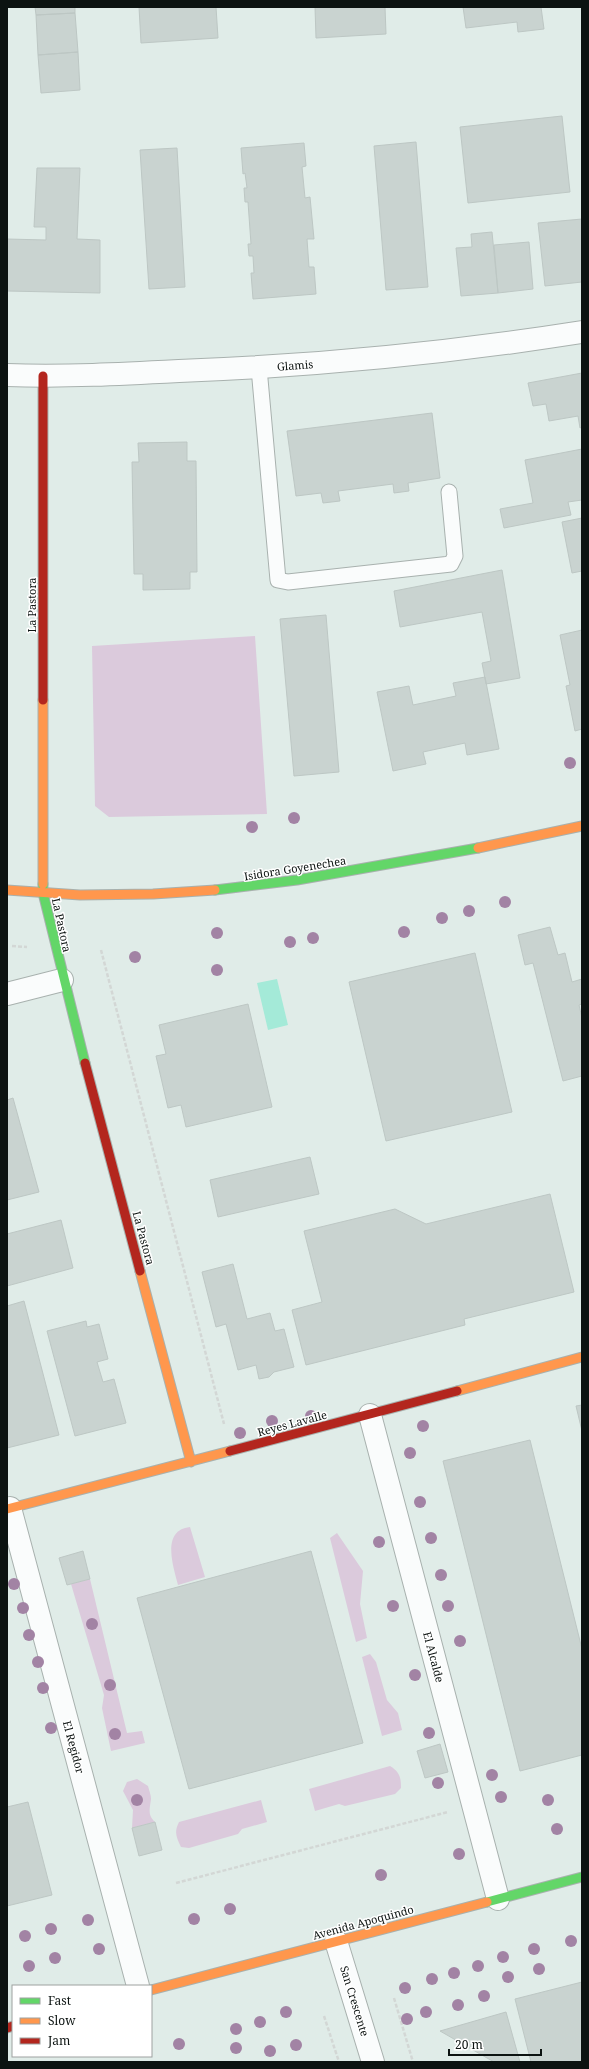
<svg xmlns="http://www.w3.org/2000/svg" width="589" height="2069" font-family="'Noto Serif',serif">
  <rect width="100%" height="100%" fill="#e0ece8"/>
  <path fill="#dbcadc" d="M255,636L267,814L109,817L95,806L92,646Z
    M190,1527L205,1577L178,1585C173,1566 161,1530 190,1527Z
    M337,1533L363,1571L360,1604L367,1638L356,1642L330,1538Z
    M90,1579L127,1733L142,1731L145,1743L111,1751L102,1708L104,1695L71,1584Z
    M370,1654L376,1662L387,1700L398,1713L402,1730L382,1736L362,1657Z
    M390,1766C400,1772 401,1778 401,1788L395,1794L345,1806L339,1804L315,1811L309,1789Z
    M137,1779L148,1786C149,1790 151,1795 151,1799C150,1808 147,1815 155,1822L132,1828L133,1810L123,1791L127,1782Z
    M261,1800L267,1822L242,1829L238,1834L189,1848L181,1847C176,1837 174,1832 179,1822Z"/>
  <path fill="#a4ead8" d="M277,979L288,1025L268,1030L257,983Z"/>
  <path fill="#c9d3d0" stroke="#bdc7c4" d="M35,7H75V13L36,15Z
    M139,7H216L218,38L141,43Z
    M315,7H385L386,34L316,38Z
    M463,7H541L544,29L518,32L517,22L466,28Z
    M75,13L78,52L38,55L36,15Z
    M78,52L80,90L41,93L38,55Z
    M562,116L570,192L468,203L460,127Z
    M416,142L428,287L386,290L374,146Z
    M304,143L306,166L302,167L305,198L310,197L314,239H307L309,267H314L316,294L253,299L251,273H254L253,256H249L248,244H251L248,202H245L244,188H247L245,173L243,174L241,148Z
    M177,148L185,287L149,289L140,150Z
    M37,168H80L77,239L100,240V293L7,291V239L46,240V227H34Z
    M582,219V282L545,286L538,223Z
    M492,232L498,293L461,296L456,248L472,247L471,234Z
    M529,242L533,289L498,293L494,245Z
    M582,373V427L580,428L578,416L549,421L546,404L533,406L528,383Z
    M432,413L440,478L408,483L409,491L394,493L393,484L338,491L340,501L323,503L321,493L296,496L287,431Z
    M187,442V461H196L197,572H190V589L143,590V574H134L132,462H139L138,443Z
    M582,449V500L568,502L571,515L504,528L500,509L533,503L525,460Z
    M582,518V571L572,573L562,522Z
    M502,570L520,678L486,684L482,663L491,661L482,612L400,627L394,591Z
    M326,615L339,772L294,776L280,619Z
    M582,630V729L575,731L566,686L570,685L560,635Z
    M485,677L499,749L467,755L465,743L423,752L426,764L393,771L377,692L409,686L413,705L456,696L453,683Z
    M550,927L558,955L565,953L572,982L582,979V1004L579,1005L582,1018V1076L563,1081L533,963L525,965L518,935Z
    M475,953L512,1112L386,1141L349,982Z
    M248,1004L272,1107L186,1127L181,1105L168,1108L156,1056L166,1054L159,1025Z
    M13,1098L39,1192L7,1200V1100Z
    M310,1157L319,1194L218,1217L210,1180Z
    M550,1194L574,1292L464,1319L465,1325L306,1365L292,1310L322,1302L304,1231L395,1209L426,1224Z
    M61,1220L73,1268L7,1286V1234Z
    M233,1264L247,1319L270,1313L275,1331L284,1329L294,1367L274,1372L269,1377L259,1379L256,1365L238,1370L226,1324L216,1327L202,1272Z
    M24,1301L59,1435L7,1448V1306Z
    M86,1321L87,1327L99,1324L108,1359L97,1362L103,1382L114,1379L126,1423L75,1436L47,1331Z
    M582,1405V1431L576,1406Z
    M530,1440L582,1649V1755L520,1771L443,1461Z
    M83,1551L90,1579L67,1585L59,1558Z
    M311,1551L363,1743L189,1789L137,1598Z
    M440,1744L448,1772L425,1778L417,1751Z
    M28,1802L52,1895L7,1906V1807Z
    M155,1822L162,1850L139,1856L132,1828Z
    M582,1982V2062H531L515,1999Z
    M506,2012L520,2062H494L440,2031Z"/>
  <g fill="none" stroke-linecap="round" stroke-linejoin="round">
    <g stroke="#a8b1ae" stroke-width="17">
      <path id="lane" d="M259,368L278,580L288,582L451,564L455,556L449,492"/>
    </g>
    <g stroke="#a8b1ae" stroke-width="24">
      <path id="street" d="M7,375C64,377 122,374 179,371C314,366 448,353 582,332
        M7,994L62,980
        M370,1415L498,1899
        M10,1508L138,1986
        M336,1941L373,2062"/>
    </g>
    <g stroke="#a8b1ae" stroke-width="11">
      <path id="fast" d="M43,884V893L85,1063
        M215,890L297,880L478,848
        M487,1902L582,1877"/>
    </g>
    <g stroke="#a8b1ae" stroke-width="11">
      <path id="slow" d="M43,700V884
        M478,848L582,826
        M7,890L80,895L153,894L215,890
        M140,1271L191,1462
        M457,1391L582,1357
        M7,1509L230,1451
        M151,1990L487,1902"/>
    </g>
    <g stroke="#a8b1ae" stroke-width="11">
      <path id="jam" d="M43,376V700
        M85,1063L140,1271
        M230,1451L457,1391
        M7,2028L13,2026"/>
    </g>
    <path stroke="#d3d7d5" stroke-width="2.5" stroke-dasharray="4 2" stroke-linecap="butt" d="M12,946L27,947
      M101,950L224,1424
      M176,1883L448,1812
      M394,1998L413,2062
      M324,2016L339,2062"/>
    <use href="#lane" stroke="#fafcfc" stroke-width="15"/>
    <use href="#street" stroke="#fafcfc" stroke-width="22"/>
    <use href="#fast" stroke="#63d668" stroke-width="9"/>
    <use href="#slow" stroke="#ff974d" stroke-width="9"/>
    <use href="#jam" stroke="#b3261e" stroke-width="9"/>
  </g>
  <g fill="#a283a4">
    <circle cx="570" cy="763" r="6"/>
    <circle cx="294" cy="818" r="6"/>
    <circle cx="252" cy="827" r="6"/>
    <circle cx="505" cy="902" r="6"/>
    <circle cx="469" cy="911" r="6"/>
    <circle cx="442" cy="918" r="6"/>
    <circle cx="404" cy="932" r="6"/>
    <circle cx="217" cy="933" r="6"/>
    <circle cx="313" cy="938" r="6"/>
    <circle cx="290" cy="942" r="6"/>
    <circle cx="135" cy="957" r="6"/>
    <circle cx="217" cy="970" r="6"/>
    <circle cx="311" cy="1416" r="6"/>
    <circle cx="272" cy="1421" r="6"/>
    <circle cx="423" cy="1426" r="6"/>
    <circle cx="240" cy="1433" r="6"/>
    <circle cx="410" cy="1453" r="6"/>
    <circle cx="420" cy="1502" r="6"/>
    <circle cx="431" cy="1538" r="6"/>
    <circle cx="379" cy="1542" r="6"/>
    <circle cx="441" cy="1575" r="6"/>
    <circle cx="14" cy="1584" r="6"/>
    <circle cx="393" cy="1606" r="6"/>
    <circle cx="448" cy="1606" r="6"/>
    <circle cx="23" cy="1608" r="6"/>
    <circle cx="92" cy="1624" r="6"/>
    <circle cx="29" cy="1635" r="6"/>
    <circle cx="460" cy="1641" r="6"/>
    <circle cx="38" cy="1662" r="6"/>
    <circle cx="415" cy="1675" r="6"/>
    <circle cx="110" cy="1685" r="6"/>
    <circle cx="43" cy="1688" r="6"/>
    <circle cx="51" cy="1728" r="6"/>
    <circle cx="429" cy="1733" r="6"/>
    <circle cx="115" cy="1734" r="6"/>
    <circle cx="492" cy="1775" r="6"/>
    <circle cx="438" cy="1783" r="6"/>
    <circle cx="501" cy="1797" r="6"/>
    <circle cx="137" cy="1800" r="6"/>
    <circle cx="548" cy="1800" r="6"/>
    <circle cx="557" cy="1829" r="6"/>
    <circle cx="459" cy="1854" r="6"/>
    <circle cx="381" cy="1875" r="6"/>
    <circle cx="230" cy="1909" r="6"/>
    <circle cx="194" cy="1919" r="6"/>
    <circle cx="88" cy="1920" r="6"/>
    <circle cx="51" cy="1929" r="6"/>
    <circle cx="25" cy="1936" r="6"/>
    <circle cx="571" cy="1941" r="6"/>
    <circle cx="99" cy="1949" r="6"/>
    <circle cx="534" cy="1949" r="6"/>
    <circle cx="503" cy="1957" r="6"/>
    <circle cx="55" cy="1958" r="6"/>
    <circle cx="29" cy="1966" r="6"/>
    <circle cx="478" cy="1966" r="6"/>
    <circle cx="539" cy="1969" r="6"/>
    <circle cx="454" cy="1973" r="6"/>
    <circle cx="508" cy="1977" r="6"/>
    <circle cx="432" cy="1979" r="6"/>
    <circle cx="405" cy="1988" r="6"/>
    <circle cx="484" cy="1996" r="6"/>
    <circle cx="458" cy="2005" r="6"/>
    <circle cx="286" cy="2012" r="6"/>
    <circle cx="426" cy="2012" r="6"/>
    <circle cx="407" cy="2019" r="6"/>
    <circle cx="260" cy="2022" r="6"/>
    <circle cx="236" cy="2029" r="6"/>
    <circle cx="179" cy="2044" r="6"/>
    <circle cx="296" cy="2045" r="6"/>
    <circle cx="236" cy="2048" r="6"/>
    <circle cx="270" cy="2051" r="6"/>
  </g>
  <g text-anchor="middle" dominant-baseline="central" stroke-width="3" stroke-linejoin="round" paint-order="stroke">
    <g font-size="11" fill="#0c1311" stroke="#fff">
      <text transform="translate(295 365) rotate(-4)">Glamis</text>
      <text transform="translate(31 605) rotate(-90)">La Pastora</text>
      <text transform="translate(295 868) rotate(-9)">Isidora Goyenechea</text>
      <text transform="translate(62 925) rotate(78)">La Pastora</text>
      <text transform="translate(144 1238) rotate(75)">La Pastora</text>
      <text transform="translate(292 1423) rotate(-15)">Reyes Lavalle</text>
      <text transform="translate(434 1657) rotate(75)">El Alcalde</text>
      <text transform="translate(74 1747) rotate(75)">El Regidor</text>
      <text transform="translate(363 1922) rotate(-15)">Avenida Apoquindo</text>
      <text transform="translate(355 2001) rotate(73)">San Crescente</text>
    </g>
  </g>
  <rect width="589" height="2069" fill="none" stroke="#0c1311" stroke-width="16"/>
  <rect x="12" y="1985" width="140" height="72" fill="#ffffff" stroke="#9ea1a0"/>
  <rect x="20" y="1998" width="20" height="6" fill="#63d668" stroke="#9ea1a0"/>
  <text x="48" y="2005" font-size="12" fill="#0c1311">Fast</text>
  <rect x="20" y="2018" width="20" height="6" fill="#ff974d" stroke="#9ea1a0"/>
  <text x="48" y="2025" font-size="12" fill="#0c1311">Slow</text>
  <rect x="20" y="2038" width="20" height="6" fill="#b3261e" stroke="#9ea1a0"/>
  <text x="48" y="2045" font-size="12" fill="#0c1311">Jam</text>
  <path d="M449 2049v6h92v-6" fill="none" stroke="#0c1311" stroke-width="2"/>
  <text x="455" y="2049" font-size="12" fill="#0c1311" stroke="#ffffff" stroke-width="3" paint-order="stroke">20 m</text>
</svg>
